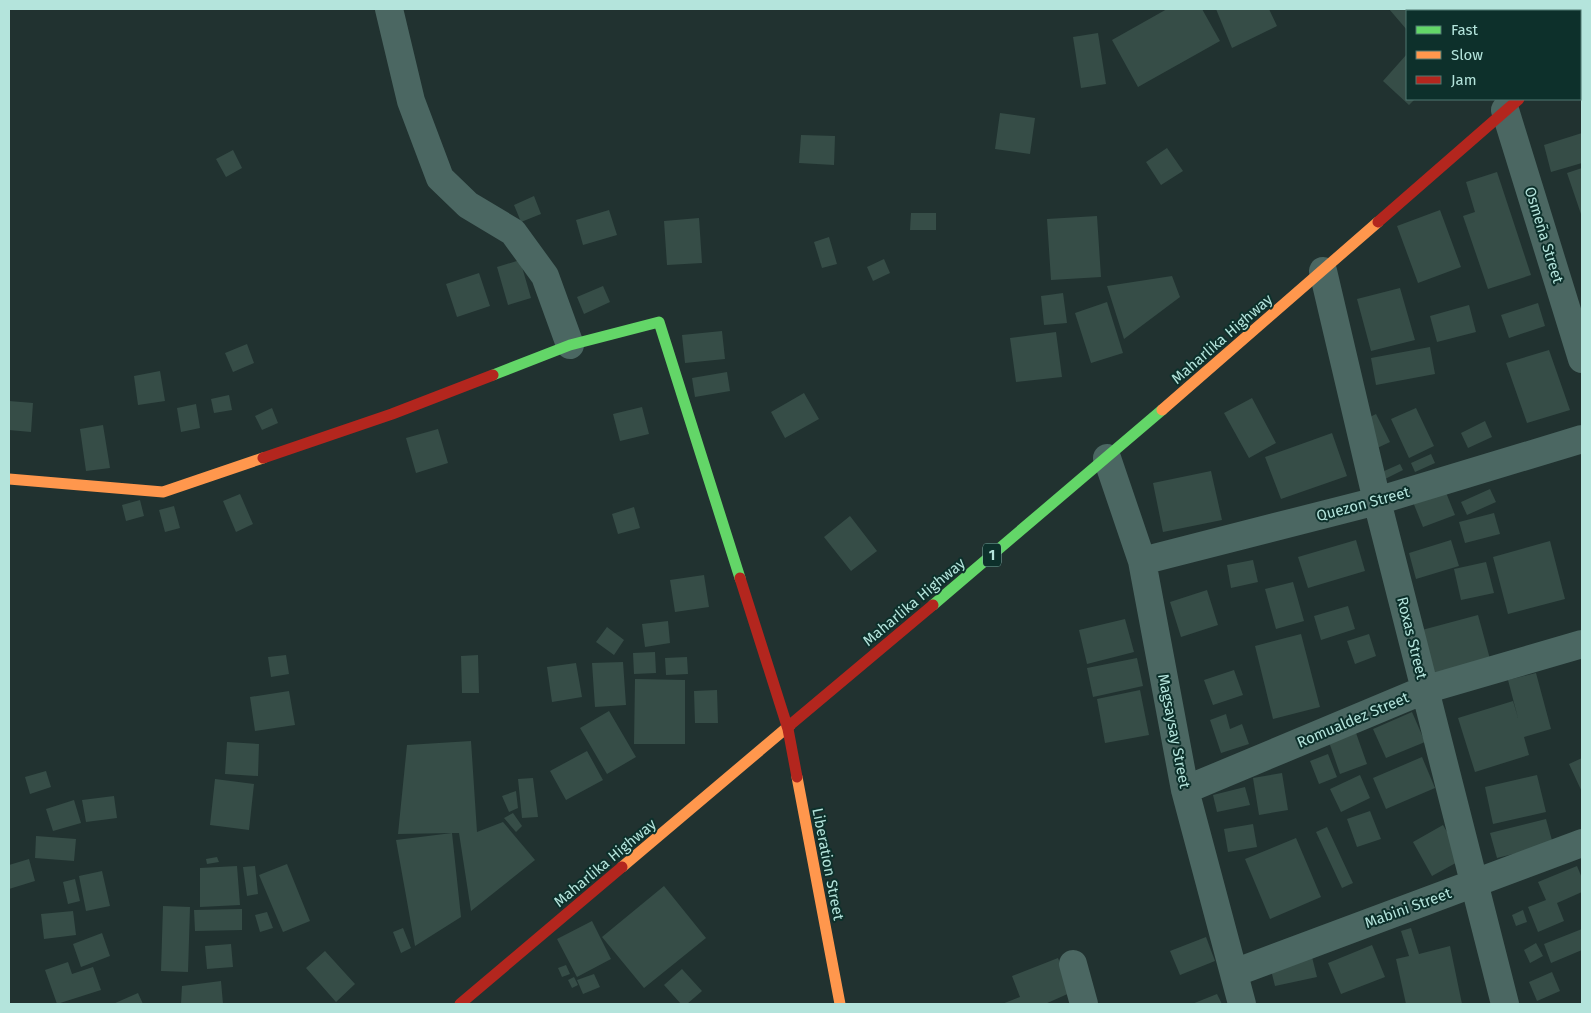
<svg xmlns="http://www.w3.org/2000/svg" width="1591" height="1013" font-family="'Fira Sans',sans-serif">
  <rect width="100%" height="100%" fill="#213230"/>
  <path fill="#364d47" d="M1167,9H1202L1220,41L1138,87L1112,40Z
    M1216,9H1269L1277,26L1232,48Z
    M1389,9H1417L1419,11H1407V30Z
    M1098,33L1106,84L1081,88L1073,37Z
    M1407,54V99H1415L1409,105L1383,81Z
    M1000,113L1035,118L1030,154L995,149Z
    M1582,133V163L1551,172L1544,145Z
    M801,135L835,136L834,165L799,163Z
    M1167,148L1183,171L1161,185L1146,162Z
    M233,150L242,168L226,177L216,159Z
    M1582,168V217L1567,173Z
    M1497,172L1531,275L1488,289L1463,216L1475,212L1466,182Z
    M534,196L541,214L521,222L514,205Z
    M609,210L617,235L583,245L576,220Z
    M1440,210L1461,267L1418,283L1397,226Z
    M911,213H936V230H910Z
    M1097,216L1101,277L1051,280L1047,219Z
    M699,218L702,263L667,265L664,221Z
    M829,237L837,264L822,268L814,242Z
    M884,259L890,273L873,281L867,267Z
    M520,260L531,298L508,305L497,267Z
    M479,273L490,306L457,317L446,284Z
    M1172,276L1180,297L1124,339L1107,286Z
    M603,286L610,302L584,314L577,297Z
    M1400,288L1415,340L1371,351L1357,299Z
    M1063,293L1067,323L1044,325L1041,296Z
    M1107,302L1123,353L1091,363L1075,313Z
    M1538,303L1545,326L1509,338L1501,315Z
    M1469,305L1476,332L1437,342L1430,316Z
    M722,331L725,359L685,363L682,335Z
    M1056,332L1062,377L1016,382L1010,338Z
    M247,344L254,363L233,372L225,353Z
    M1430,347L1435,374L1376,385L1371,358Z
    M1549,350L1570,410L1527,423L1506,363Z
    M160,371L165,401L138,405L134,376Z
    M727,372L730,391L695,397L692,378Z
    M804,393L819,419L785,438L771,412Z
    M229,395L232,410L214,413L211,399Z
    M1252,398L1276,443L1249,458L1224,413Z
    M9,401L33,403L31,432L9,430Z
    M196,404L200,428L181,432L177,408Z
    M642,407L649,434L620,441L613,414Z
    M272,408L278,423L262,430L255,416Z
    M1416,408L1434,446L1409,458L1391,419Z
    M1376,414L1390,442L1375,449L1362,421Z
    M1485,421L1492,437L1468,448L1461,433Z
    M103,425L110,468L86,471L80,429Z
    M438,429L448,463L416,473L406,438Z
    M1332,433L1347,476L1281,499L1265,457Z
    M1431,454L1435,463L1415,472L1411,463Z
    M1400,464L1403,470L1385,479L1382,472Z
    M1211,471L1222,520L1163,532L1153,483Z
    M1490,489L1496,502L1467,515L1461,502Z
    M1445,490L1455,515L1423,527L1413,502Z
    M240,494L253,524L236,532L223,501Z
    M140,500L144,516L126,521L122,505Z
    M174,506L180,528L165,532L159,510Z
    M634,507L640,528L618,534L612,514Z
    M1494,513L1500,534L1465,543L1459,522Z
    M850,516L877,551L851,571L824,537Z
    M1356,540L1365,571L1308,588L1298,557Z
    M1451,540L1459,566L1416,579L1409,553Z
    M1550,541L1565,599L1508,614L1493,557Z
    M1253,560L1258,582L1231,588L1227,565Z
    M1486,562L1494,593L1461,600L1454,569Z
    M704,575L709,607L675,612L670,580Z
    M1293,582L1304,621L1276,629L1265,589Z
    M1207,590L1218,625L1181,637L1170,602Z
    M1348,606L1355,629L1321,640L1314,616Z
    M1478,615L1490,659L1434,674L1422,630Z
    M1125,619L1134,652L1087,664L1079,630Z
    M668,621L670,643L645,647L642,624Z
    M607,627L624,640L614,655L596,642Z
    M1301,634L1320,707L1273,719L1255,646Z
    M1369,634L1376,656L1355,664L1347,641Z
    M655,652L656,673L634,674L633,653Z
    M286,655L289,674L271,677L268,657Z
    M478,655L479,693H462L461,656Z
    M687,657L688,674L666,675L665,658Z
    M1137,658L1143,686L1093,697L1087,668Z
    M623,662L626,705L595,707L592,663Z
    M576,663L582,697L552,702L547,667Z
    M1234,670L1243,695L1213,705L1204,680Z
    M1536,673L1551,729L1524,737L1529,755L1475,772L1458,718L1513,701L1518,718L1508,680Z
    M635,679L685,680V744H634Z
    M717,690L718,723H695L694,691Z
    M1140,690L1149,735L1105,743L1097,699Z
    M289,691L295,725L255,731L250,697Z
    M609,711L636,757L607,774L580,728Z
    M1412,712L1425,742L1386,758L1373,729Z
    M1226,714L1230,729L1242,724L1249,744L1221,753L1210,720Z
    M1356,733L1367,764L1340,774L1329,742Z
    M471,741L477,832L503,822L535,860L471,911L459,833H452L461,917L415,946L396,840L452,833L398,834L407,745Z
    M227,742L259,744L258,776L225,774Z
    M587,751L603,780L566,800L550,771Z
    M1328,754L1337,777L1319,784L1310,761Z
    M1422,757L1435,788L1386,809L1373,778Z
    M1582,758V792L1569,764Z
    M46,771L51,787L30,794L25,777Z
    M1282,773L1288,810L1259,815L1253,778Z
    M1360,775L1370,798L1341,812L1330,789Z
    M1537,775L1546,812L1493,824L1485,787Z
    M533,778L538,817L522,818L518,779Z
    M215,779L254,784L249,830L210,825Z
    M1245,787L1250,805L1217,812L1213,795Z
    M516,791L518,808L509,812L502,796Z
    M114,796L117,818L86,822L82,800Z
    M74,800L81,823L53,831L46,809Z
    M1370,811L1381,839L1357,847L1347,819Z
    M513,813L522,826L516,832L504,818Z
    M1546,819L1553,844L1497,858L1490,833Z
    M1253,824L1257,847L1228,852L1224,829Z
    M1443,825L1463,859L1432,876L1413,842Z
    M1327,827L1353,883L1342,888L1316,832Z
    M36,836L76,839L74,861L35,858Z
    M1296,838L1321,897L1270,919L1245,859Z
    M217,857L219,862L207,864L206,859Z
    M29,859L35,881L9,889V865Z
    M287,864L310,921L283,932L259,875Z
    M237,866L240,905L200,907V868Z
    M255,866L258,894L247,896L243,867Z
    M1577,866L1582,878V892L1557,903L1564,921L1538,932L1528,907L1546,900L1538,882Z
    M102,871L110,906L86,911L79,876Z
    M75,879L80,901L68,904L63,882Z
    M664,886L706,938L644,988L602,937Z
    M163,906L190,907L188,972L161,971Z
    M242,909V930L195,931L194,910Z
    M1523,910L1527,922L1516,926L1512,915Z
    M73,911L76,935L44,939L41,914Z
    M267,912L273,928L260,932L255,915Z
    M592,921L611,959L577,977L557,939Z
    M403,928L411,948L401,953L393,932Z
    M1411,928L1419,954L1450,946L1462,1004H1406L1396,959L1409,956L1401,931Z
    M1582,929V950L1551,963L1544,944Z
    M102,933L110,956L81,967L73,944Z
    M1206,937L1215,961L1180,975L1170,951Z
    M1536,943L1543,956L1530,963L1524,950Z
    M231,944L233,967L207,969L205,946Z
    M1372,945L1385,977L1341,994L1328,963Z
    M325,951L355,984L336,1002L306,968Z
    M1312,957L1317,977L1275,986L1270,966Z
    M1058,958L1072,992L1045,1004H1002L1020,997L1012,976Z
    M68,962L72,974L93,967L101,990L57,1004L45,970Z
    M566,965L570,974L562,977L558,968Z
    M682,969L702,991L687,1004H681L664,985Z
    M1552,972L1560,991L1537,1001L1529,982Z
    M594,974L600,987L583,994L577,980Z
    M574,977L578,985L572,988L568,980Z
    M221,981L223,1004H181L182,986Z
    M138,993L143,1004H113Z
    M1217,994L1222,1004H1192Z"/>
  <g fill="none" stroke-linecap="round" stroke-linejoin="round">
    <path stroke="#4b6762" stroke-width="28" d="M389,9L411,101L440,178L468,205L513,232L545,276L570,345
      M1505,110L1582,359
      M1323,271L1377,501L1505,1004
      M1107,458L1142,561L1185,790L1242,1004
      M1142,561L1377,501L1582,439
      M1185,790L1424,690L1582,644
      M1073,964L1084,1004
      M1234,973L1582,843"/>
    <path stroke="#63d668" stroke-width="11" d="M1580,48L1582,46
      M493,375L570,345L659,322L740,578
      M933,605L1162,410"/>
    <path stroke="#ff974d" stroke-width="11" d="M1162,410L1378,222
      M9,479L163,492L263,458
      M797,777L840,1004
      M622,867L790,725"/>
    <path stroke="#b3261e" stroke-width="11" d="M1378,222L1519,99
      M263,458L392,414L493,375
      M740,578L788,729L797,777
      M790,725L933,605
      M460,1004L622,867"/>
  </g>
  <g text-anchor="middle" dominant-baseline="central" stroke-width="4" stroke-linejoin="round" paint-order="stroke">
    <rect fill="#0d302b" stroke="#82aea7" stroke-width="1" x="983" y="543.5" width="18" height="23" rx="4"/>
    <g font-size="14" font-weight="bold" fill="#b4e4dc">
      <text x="992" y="555">1</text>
    </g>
    <g font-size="15" fill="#b4e4dc" stroke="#0d302b">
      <text transform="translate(1544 235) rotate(73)">Osmeña Street</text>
      <text transform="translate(1222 339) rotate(-41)">Maharlika Highway</text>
      <text transform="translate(1363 504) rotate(-15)">Quezon Street</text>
      <text transform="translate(914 602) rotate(-40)">Maharlika Highway</text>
      <text transform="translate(1412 638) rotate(76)">Roxas Street</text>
      <text transform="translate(1353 720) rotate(-23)">Romualdez Street</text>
      <text transform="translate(1174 731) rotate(79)">Magsaysay Street</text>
      <text transform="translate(605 863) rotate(-40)">Maharlika Highway</text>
      <text transform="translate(828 864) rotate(79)">Liberation Street</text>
      <text transform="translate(1408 908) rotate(-20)">Mabini Street</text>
    </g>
  </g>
  <rect width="1591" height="1013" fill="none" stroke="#b4e4dc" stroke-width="20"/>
  <rect x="1406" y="10" width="175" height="90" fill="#0d302b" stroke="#507872"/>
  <rect x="1416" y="26" width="25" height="8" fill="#63d668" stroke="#507872"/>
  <text x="1451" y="35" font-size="15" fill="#b4e4dc">Fast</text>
  <rect x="1416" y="51" width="25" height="8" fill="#ff974d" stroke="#507872"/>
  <text x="1451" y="60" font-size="15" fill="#b4e4dc">Slow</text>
  <rect x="1416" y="76" width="25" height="8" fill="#b3261e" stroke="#507872"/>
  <text x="1451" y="85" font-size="15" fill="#b4e4dc">Jam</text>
</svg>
